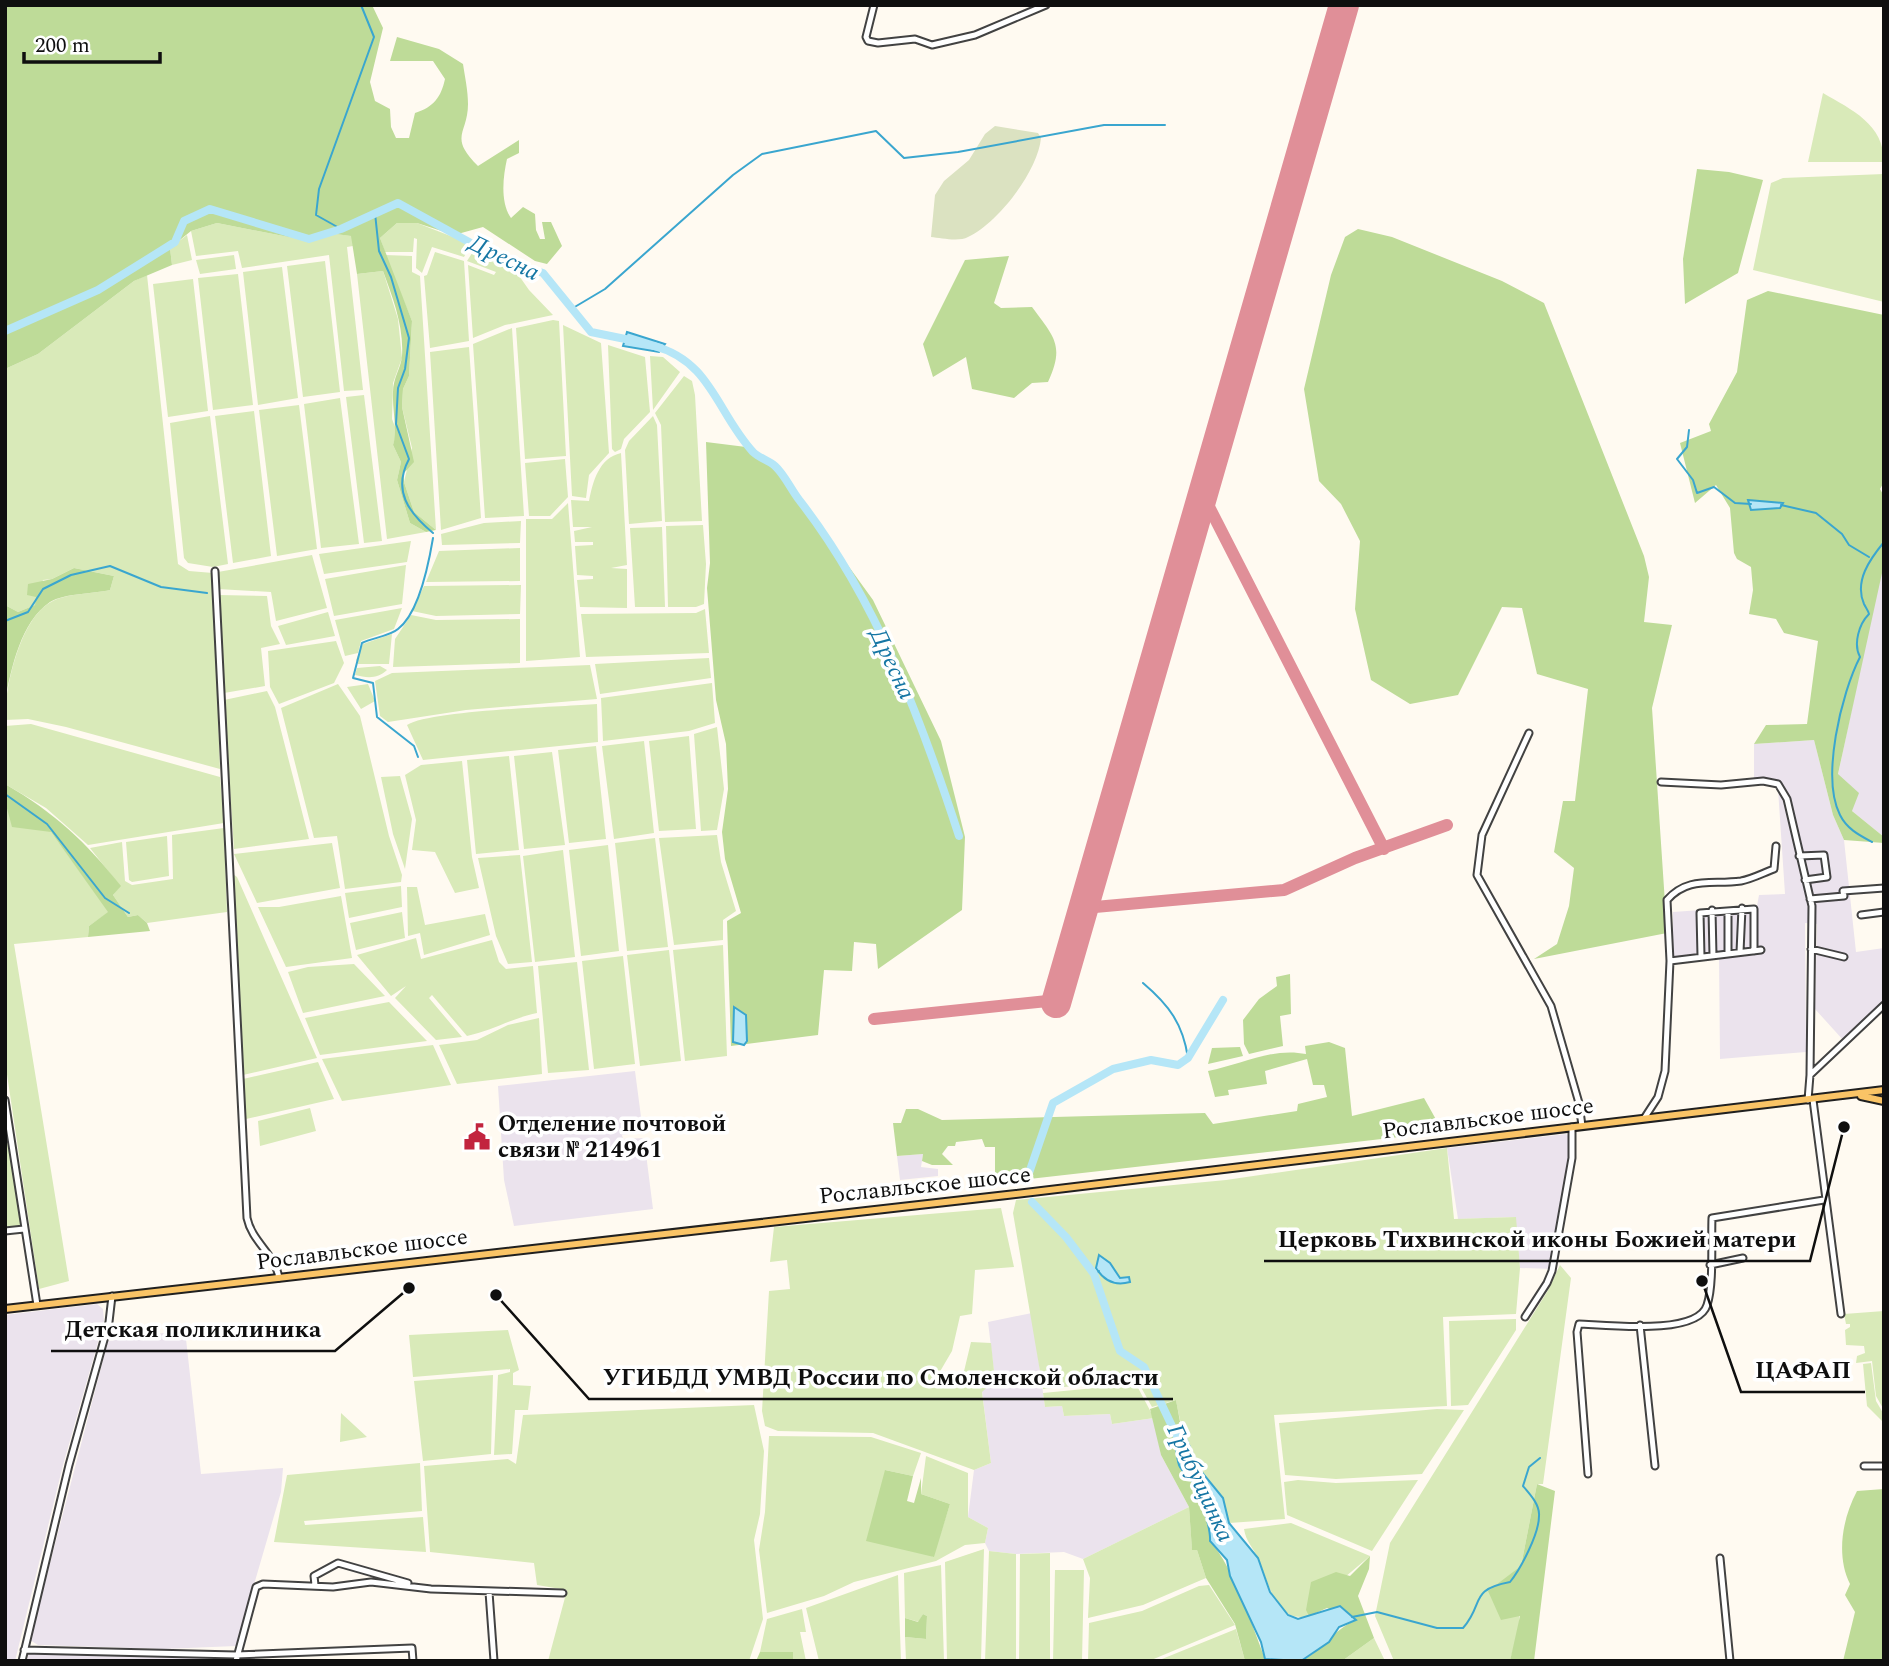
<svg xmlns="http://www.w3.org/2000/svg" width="1889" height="1666" font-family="Spectral,serif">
  <rect width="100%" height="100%" fill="#fffaf1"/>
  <path fill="#ebe3ed" d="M1882,564H1884V837L1852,811L1838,775Z
    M1814,740L1833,815L1844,840L1856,952L1884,948V1003L1844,1041L1815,1009L1817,924L1805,923L1806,1052L1720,1059L1719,958L1673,960V912L1757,906L1759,895L1785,894L1778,789L1754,778V744Z
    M635,1071L643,1132L622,1135L623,1139L644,1138L653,1209L514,1226L504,1180L498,1086Z
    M1566,1134L1574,1141L1553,1269L1520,1268L1515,1217L1458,1219L1447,1148Z
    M923,1154L921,1167L938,1169V1176L900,1180L897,1156Z
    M97,1304L103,1309L104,1321L63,1465L15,1661H5V1315Z
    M1032,1313L1045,1407L1062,1406L1064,1416L1110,1414L1112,1424L1154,1418L1161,1455L1189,1507L1083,1559L1064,1552L1016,1554L989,1551L985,1543L988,1528L968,1517L974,1470L991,1463L982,1391L995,1380L988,1322Z
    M185,1330L201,1474L283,1468L281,1492L236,1646L163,1649L38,1645L30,1640L108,1341Z
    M29,1651L237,1656V1661H27Z"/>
  <path fill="#d9eab9" d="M1823,93C1852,110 1884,124 1884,162H1808Z
    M1884,174V302L1753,270L1771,183L1783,178Z
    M217,223L309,241L335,234L352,236L353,246L347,247L363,390L344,391L329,255L242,268L238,251L196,256L191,231Z
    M397,223H417L471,244L464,257L432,247L422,273L416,268L417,239L414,238L413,252H385L380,238Z
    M187,235L192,260L172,265L170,248Z
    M476,247L515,270L529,290L553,315L505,325L473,338L468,265L494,275L496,272L467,261Z
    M435,252L464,261L469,341L430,348L424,276L427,275Z
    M234,255L236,269L200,274L196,260Z
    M385,255L412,256V272L420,276L436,530L414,512L404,482L412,448L402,407L403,389L409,376L412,321Z
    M325,261L340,392L303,397L287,266Z
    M282,267L298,398L258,405L243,272Z
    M383,271L398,319L402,358L393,383L392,419L397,432L393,445L401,462L397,480L410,523L426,532L387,539L357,274Z
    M238,274L253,405L213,410L198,278Z
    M147,275L178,564L189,571L213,573L220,769L66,727L28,719L5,720C5,687 20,619 51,602C66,593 93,594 110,590L114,576L74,568L52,579L43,580L35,605L18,612L5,605V369L38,354L134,281Z
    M193,279L208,411L168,417L153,284Z
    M553,320L559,321L566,456L525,459L516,328Z
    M563,325L601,343L609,453L589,475L586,498L572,496Z
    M512,328L524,516L485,518L473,344Z
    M608,345L645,357L650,412L624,439L621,449L615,452L612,449Z
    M469,347L481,518L441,530L430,352Z
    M650,356L663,357L680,372L653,410Z
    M684,376L692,381L695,395L702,521L665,522L661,425L655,413Z
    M364,395L382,541L364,543L346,397Z
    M340,398L359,544L321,548L304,404Z
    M299,405L317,549L277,556L259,410Z
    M254,411L271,556L233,563L215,416Z
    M210,416L228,564L213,567L188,563L184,558L170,423Z
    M653,416L657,425L662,521L629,524L625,450L629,441Z
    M621,453L627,565L611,568L627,569V608L580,607L577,580L593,579V576L577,575L575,546L593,545V542H575L574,531L592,527H573L571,500L589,501C593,481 599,458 621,453Z
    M565,459L568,497L550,516H529L525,463Z
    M568,503L580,657L526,661V519H552Z
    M521,521L520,543L442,545L441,534L484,523Z
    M703,525L706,564L704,604L696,607H668L666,526Z
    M662,527L665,607H635L630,528Z
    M411,541L407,562L324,574L319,554Z
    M520,548V581L426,582L439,551Z
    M312,555L327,608L276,621L271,592L218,589V572Z
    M406,565L402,604L334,616L325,579Z
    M521,585L520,614L436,616L412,611L424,586Z
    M219,595L267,596L271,626L280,644L261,648L265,686L224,693Z
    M402,608L394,629L361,641L358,653L345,656L335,620Z
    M705,609L709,653L586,657L581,614L696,613Z
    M328,612L335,636L286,645L278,626Z
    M411,615L436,620L520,619V663L393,667L395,639Z
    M392,634L389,664H358L356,660L363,644Z
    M336,641L344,663L334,683L279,704L270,687L268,651Z
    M709,658L711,678L600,694L595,664Z
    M590,665L597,699L466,710L388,722L380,716L375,681L392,673Z
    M380,666L387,670C378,679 367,678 355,675L357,668Z
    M712,683L715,723L689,731L603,741L601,698Z
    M338,684L360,716L389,836L402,875L401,882L345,889L337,836L314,838L281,708Z
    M368,684L375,701L361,709L347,687Z
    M267,691L275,707L309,839L234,849L224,700Z
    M597,704L598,742L423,760L407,725C432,710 560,707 597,704Z
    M31,724L220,777L224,823L88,845L46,808L5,784V726Z
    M717,727L724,789L717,830L701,831L694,734Z
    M689,736L696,829L659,831L649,741Z
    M644,741L654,833L614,839L602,746Z
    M596,746L606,839L569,843L558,750Z
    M552,752L565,845L524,849L514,756Z
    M509,756L519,850L476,854L467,760Z
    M462,761L472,857L479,888L455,893L435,852L412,850L416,820L405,775L421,765Z
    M400,776L412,819L405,869L393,834L381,777Z
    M5,801L51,832L109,912L89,926L88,937L14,944L69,1281L39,1289L5,1061Z
    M224,828L227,912L147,923L138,915L128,917L113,895L120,886L90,848L122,842L125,881L132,885L173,879L172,835Z
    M717,835L721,862L736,911L723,920V940L674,945L659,838Z
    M167,836L169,876L132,882L129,880L126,842Z
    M655,838L668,947L627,951L615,843Z
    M332,843L340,888L257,903L234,854Z
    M608,845L619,951L581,956L569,850Z
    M563,850L575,957L535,962L523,856Z
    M520,855L532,962L508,964L496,936L478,858Z
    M233,874L237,877L317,1058L243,1075Z
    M401,886L402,907L349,918L345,893Z
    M407,887H417L425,925L485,914L490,935L424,955L420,933L408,936Z
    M341,896L352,958L286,967L258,907H279Z
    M402,912L405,938L356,950L350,923Z
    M416,938L421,959L492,940L499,962L506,969L533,966L537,1013C512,1018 492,1031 467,1036L432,995L429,998L462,1037L436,1040L395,998L406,986L391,996L357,955Z
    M723,945L727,1056L685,1061L673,950Z
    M669,950L681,1061L640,1066L627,955Z
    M623,956L635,1064L594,1069L582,961Z
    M577,962L589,1070L548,1073L538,966Z
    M354,964L385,996L303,1013L288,972L308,967Z
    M389,1002L427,1041L320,1055L305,1018Z
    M539,1018L542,1074L457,1084L439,1045L477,1040L508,1025Z
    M433,1045L451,1085L342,1101L322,1059Z
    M318,1062L334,1099L246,1119L243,1079Z
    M5,1098L25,1227L5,1228Z
    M310,1108L316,1131L260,1146L258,1121Z
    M1447,1148L1454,1219L1516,1217L1520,1268L1516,1314L1443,1317L1447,1406L1274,1415L1285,1519L1229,1523C1222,1491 1215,1495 1200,1470C1187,1449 1180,1424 1176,1400L1152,1407L1137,1380L1043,1389L1013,1213L1016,1200L1226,1180Z
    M1001,1208L1014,1267L975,1270L972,1314L960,1316L952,1351L935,1380L960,1388L971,1342L991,1343L995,1380L982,1392L991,1463L974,1470L873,1433L778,1431L765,1426L762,1411L769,1291L790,1289L787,1260L770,1262L774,1227Z
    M1560,1265L1571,1278L1543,1484H1537L1521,1566L1519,1629L1510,1661H1394L1375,1616L1390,1543L1547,1292Z
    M1884,1311V1410L1876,1396L1872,1361L1856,1363L1857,1356L1865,1353L1864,1346L1846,1345L1845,1330L1850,1327V1324H1846L1844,1314Z
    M1516,1319V1330L1468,1405L1451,1406L1449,1321Z
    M508,1330L519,1370L513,1373V1385L531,1386L528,1410H515L512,1454L494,1455L498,1375L510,1372V1369L413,1377L409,1335Z
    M1871,1363L1876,1401L1883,1413L1884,1423L1867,1406L1863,1364Z
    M493,1375L491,1454L423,1461L414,1381Z
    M1136,1384L1154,1418L1112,1424L1110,1414L1064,1416L1062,1406L1045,1407L1043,1393Z
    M754,1405L764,1451L760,1514L754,1540L763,1619L749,1661H548L567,1590L537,1585L534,1563L430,1552L424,1466L508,1459L516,1464L523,1415Z
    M1437,1409L1464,1410L1422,1474L1336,1479L1285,1475L1279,1423Z
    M341,1413L367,1437L340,1442Z
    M769,1436L871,1437L921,1453L913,1476L885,1470L933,1557L950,1504L921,1494L926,1456L968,1473V1517L988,1528L985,1543L965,1545L936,1561L854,1582L824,1596L767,1613L759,1550L765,1512Z
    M420,1463L422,1511L304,1521L305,1525L423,1517L426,1552L274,1542L287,1475Z
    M1298,1480L1336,1483L1418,1480L1372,1551L1287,1515L1284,1482Z
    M1189,1507L1192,1549L1197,1550L1206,1578L1143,1605L1088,1618L1090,1578L1083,1559Z
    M1291,1523L1370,1556L1307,1609L1309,1616C1275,1624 1269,1582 1258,1558C1253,1547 1246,1542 1244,1529Z
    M984,1549L981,1661H947L945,1562Z
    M989,1551L1016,1554V1661H985Z
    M1050,1553V1661H1019L1020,1554Z
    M941,1565L944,1661H906L905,1637L926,1639L927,1616L923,1614L919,1622L905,1618L904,1573Z
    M1055,1570H1084L1082,1661H1053Z
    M898,1575L901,1661H819L806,1608Z
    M1209,1585L1235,1625L1149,1661H1088L1089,1623L1142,1611L1199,1586Z
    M802,1609L806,1632H800L806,1661H793L792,1652H760L767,1619Z
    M1236,1629L1245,1661H1157Z
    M1374,1638L1385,1661H1342Z"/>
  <path fill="#bedb98" d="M5,5H372L383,28L370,82L375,101L390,109L391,127L396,138H409L415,113C434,107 441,97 445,79L433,61H390L397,37L439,49L463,64C465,77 468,91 468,104C468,134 448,136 478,166L519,140V153L507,159C503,177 500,202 511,218L523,207L535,214L536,230L540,239H545L542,222H551L562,246L547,264L535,261L483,227L454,235L417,223H397L380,238L412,321L409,376L403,389L402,407L414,462L404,473V482L414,512L436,530L426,532L410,523L397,480L401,462L393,445C398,430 392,410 393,392C393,378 401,368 402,356C404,327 393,298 383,271L357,274L351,236L335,234L309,241L217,223L191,231L170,248L172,265L134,281L38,354L5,369Z
    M1697,169L1729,172L1763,180L1738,273L1685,304L1683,259Z
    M1358,229L1392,237L1502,281L1544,303L1644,556L1649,577L1644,622L1672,625L1652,708L1667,933L1534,959L1557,944L1569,906L1574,868L1554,852L1563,801H1575L1588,689L1537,674L1522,608L1502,607L1458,695L1410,704L1371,680L1355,609L1360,541L1341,504L1319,481L1304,389L1331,275L1345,237Z
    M1009,256L994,303L1001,308L1032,307C1054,337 1065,345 1048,382L1032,383L1014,398L972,389L966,357L933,377L923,344L965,260Z
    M1768,291L1884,315V482L1880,489L1884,496V564L1838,774L1859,793L1852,811L1884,837V843L1844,840L1833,815L1814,740L1754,744L1766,725L1807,724L1818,641L1784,633L1776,619L1749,614L1753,590L1751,567L1737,559L1734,553L1730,508L1716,485L1695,503L1680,443L1711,431L1709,424L1737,372L1747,300Z
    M706,442L754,448L797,495L873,600L941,741L965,837L962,910L878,969L876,944L854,942L852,971L824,970L818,1035L731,1046L727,921L741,913L725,859L722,832L728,789L726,744L716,700L707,588L710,563Z
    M74,568L114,576L110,590C93,594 65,593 50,602C21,621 11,669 5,701V605L18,612L35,605L36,597L27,595L28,584L52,579Z
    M5,784C55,813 85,841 121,886L113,895L128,917L138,915L147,923L150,931L88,937L89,926L108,912L51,832L12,827L5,801Z
    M1290,974L1291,1014L1280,1016L1283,1046L1249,1054L1244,1044L1243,1020L1259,999L1277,986L1276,977Z
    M1329,1042L1345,1048L1352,1116L1424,1098L1443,1132L995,1183V1147H985L982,1139L956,1142L955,1146H948L942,1154L953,1165H932L922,1161L923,1154L897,1156L893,1123H901L906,1109H918L942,1120L1205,1113L1213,1124L1297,1111L1298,1104L1327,1097L1324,1085H1313L1307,1059L1265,1071L1267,1084L1228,1090L1229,1095L1215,1097L1208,1071C1241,1065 1272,1047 1306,1054L1305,1046Z
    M1240,1047L1243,1056L1208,1064L1212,1048Z
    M1176,1400L1181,1427L1174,1432C1176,1442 1176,1456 1180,1465C1183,1474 1192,1479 1197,1488C1203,1497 1211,1531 1210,1541C1234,1568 1252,1626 1266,1661H1245L1235,1624L1206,1578L1197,1550H1192L1189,1507L1161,1455L1150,1409Z
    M885,1470L913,1476L907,1501L914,1503L921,1478V1494L950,1504L934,1557L866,1541Z
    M1537,1484L1555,1491L1534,1661H1510L1520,1616L1501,1620L1488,1591L1521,1566Z
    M1884,1489V1661H1843L1855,1612L1845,1595L1850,1584C1836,1556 1842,1519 1857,1491Z
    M1370,1556L1369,1569L1358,1596L1374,1638L1342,1661H1301C1323,1651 1331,1631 1356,1620L1327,1608L1309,1616L1306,1610L1311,1582L1336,1572L1350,1576Z
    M923,1614L927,1616L926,1639L905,1637V1618L918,1622Z
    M760,1652H793V1661H756Z"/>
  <path fill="#dbe2c1" d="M995,126L1038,133L1041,138C1038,171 998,223 968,237C959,242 941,238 931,237L935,195L944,181L969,160L985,134Z"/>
  <path fill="#b5e6f7" stroke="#3aa6cf" stroke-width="2" d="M627,332L665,344L659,352L623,346Z
    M1748,500L1783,503L1780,508L1751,510Z
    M734,1007L746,1015L747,1041L744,1045L733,1042Z
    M1099,1255L1110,1263L1120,1278L1129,1277L1130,1282C1116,1286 1104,1281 1096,1268Z
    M1181,1427L1200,1470L1223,1498L1229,1523L1258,1558L1270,1592L1288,1615L1298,1619L1340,1606L1356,1620L1339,1627L1329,1642L1301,1661L1265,1659L1261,1642L1230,1576L1227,1560L1210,1541C1211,1532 1202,1497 1197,1488C1192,1479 1183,1474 1179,1465C1176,1456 1176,1442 1174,1432Z"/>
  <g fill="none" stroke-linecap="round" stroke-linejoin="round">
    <path stroke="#3aa6cf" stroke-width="2" d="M375,213L379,251L391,277L409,338L405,369L398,388L396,424L409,459C392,491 409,513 433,533
      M341,229L316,215L319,189L374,37L361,5
      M573,308L605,289L733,175L762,154L876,131L904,158L958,152L1104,125H1165
      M1689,430L1687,447L1677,459L1693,480L1697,493L1714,487L1735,503L1751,504
      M1781,505L1816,513L1842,534L1849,545L1869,557
      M5,621L28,612L43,589L71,575L110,566L161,587L207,593
      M418,757L414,746L377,717L373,683L353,678L362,643C372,638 390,636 398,629C419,613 429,562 433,538
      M5,794L47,824L105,898L129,913
      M1872,842C1859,835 1847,829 1840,815C1821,778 1841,694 1860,657C1853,644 1859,624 1869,614C1868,610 1866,608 1864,604C1854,581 1870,559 1884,542
      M1143,983C1169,1005 1183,1024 1188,1058
      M1094,1274L1099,1271
      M1352,1617L1377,1612L1437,1628H1463C1485,1603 1468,1590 1510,1582C1521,1568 1539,1534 1539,1516C1540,1505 1530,1494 1523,1486L1529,1467L1540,1458"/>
    <path stroke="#b5e6f7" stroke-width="8" d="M5,331L98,290L175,242L184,221L210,209L309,239L341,229L398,203L500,259L543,273L591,332L635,341
      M654,346C711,361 717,413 753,452C759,458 768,460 775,466C785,475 791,490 800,501C876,599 921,719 959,836
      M1029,1173L1053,1103L1113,1069L1151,1060L1178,1065L1188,1058L1223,1000
      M1032,1202L1066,1237L1094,1274L1120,1351L1144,1367L1179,1441"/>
    <path stroke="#e08f98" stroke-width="12" d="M1203,495L1384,849
      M1084,908L1284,890L1355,858L1447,825
      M874,1019L1057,1000"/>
    <path stroke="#e08f98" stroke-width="30" d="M1056,1003L1344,5"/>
    <g stroke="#424242" stroke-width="9">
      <path id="minor" d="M874,5L866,37L868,41L878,43L915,39L932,45L975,35L1046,5
        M215,571L247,1218C252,1242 275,1254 279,1278
        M1529,733L1482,835L1477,875L1551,1006L1579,1103L1582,1126
        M1661,782L1721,785L1763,781L1778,784L1787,799L1812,906L1810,1075
        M1799,856L1824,855L1827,877L1805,880
        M1810,899L1844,896L1843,891L1884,888
        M1712,910L1713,956
        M1861,915L1884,912
        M1811,949L1844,957
        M1740,952L1742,908
        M1728,953V911
        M1701,956L1700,913L1754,909V951
        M1670,961L1761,950
        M5,1100L37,1305
        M1808,1100L1810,1075L1884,1005
        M1813,1100L1841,1314
        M1645,1117L1658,1097L1665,1071L1670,961L1667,900C1688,876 1712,885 1741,881C1752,879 1763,873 1774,869L1776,846
        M5,1231L24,1229
        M1710,1265L1743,1258
        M1525,1317L1547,1283L1552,1271L1572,1158V1127
        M1640,1325L1655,1466
        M1864,1466H1884
        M1588,1474L1577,1332L1579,1324C1606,1325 1698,1336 1707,1305C1714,1285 1711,1241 1712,1218L1824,1200
        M1720,1558L1730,1661
        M315,1585L314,1576L338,1563L408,1583
        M489,1592L494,1661
        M24,1650L236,1655L412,1648L413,1661
        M22,1661L69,1465L109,1322L112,1296
        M236,1661L256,1587L263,1584L333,1587L371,1582L431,1589L563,1593"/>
    </g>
    <g stroke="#202020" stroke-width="10">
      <path id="major" d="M1861,1096L1884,1101
        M5,1309L1007,1195L1884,1090"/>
    </g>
    <use href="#minor" stroke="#fff" stroke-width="5"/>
    <use href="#major" stroke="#fac466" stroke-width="6"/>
  </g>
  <defs>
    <g id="civic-bare" transform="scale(2.1)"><path d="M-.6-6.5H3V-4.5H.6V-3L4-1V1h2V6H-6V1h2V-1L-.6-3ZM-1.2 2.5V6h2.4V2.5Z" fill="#c2243e" stroke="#fff" stroke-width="2.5" paint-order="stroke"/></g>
  </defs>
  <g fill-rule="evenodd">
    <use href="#civic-bare" x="477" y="1137"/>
  </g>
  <g text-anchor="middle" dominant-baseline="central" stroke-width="7" stroke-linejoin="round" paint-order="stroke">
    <g font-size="23" fill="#0f0f0f" stroke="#fff">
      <text transform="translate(1488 1119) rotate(-7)">Рославльское шоссе</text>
      <text transform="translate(925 1186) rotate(-6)">Рославльское шоссе</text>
      <text transform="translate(362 1250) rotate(-7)">Рославльское шоссе</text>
    </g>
    <g font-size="23" font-weight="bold" fill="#0f0f0f" stroke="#fff" text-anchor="start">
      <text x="498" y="1124">Отделение почтовой<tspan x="498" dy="26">связи № 214961</tspan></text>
    </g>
    <g font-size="24" font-style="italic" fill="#1576a4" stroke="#fff">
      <text transform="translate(504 258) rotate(26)">Дресна</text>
      <text transform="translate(892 664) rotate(65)">Дресна</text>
      <text transform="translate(1200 1483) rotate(65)">Грибущинка</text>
    </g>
  </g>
  <path fill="none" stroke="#0f0f0f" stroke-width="2.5" d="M1844 1127L1810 1261H1264M409 1288L335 1351H51M1702 1281L1741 1392H1865M496 1295L589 1399H1173"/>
  <g fill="#0f0f0f" stroke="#fff" stroke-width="2.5">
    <circle cx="1844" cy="1127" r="7"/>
    <circle cx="409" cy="1288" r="7"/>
    <circle cx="1702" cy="1281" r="7"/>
    <circle cx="496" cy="1295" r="7"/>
  </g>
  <g font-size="24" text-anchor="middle" font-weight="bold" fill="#0f0f0f" stroke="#fff" stroke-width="7" stroke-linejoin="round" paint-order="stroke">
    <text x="1537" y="1247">Церковь Тихвинской иконы Божией матери</text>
    <text x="193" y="1337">Детская поликлиника</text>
    <text x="1803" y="1378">ЦАФАП</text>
    <text x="881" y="1385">УГИБДД УМВД России по Смоленской области</text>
  </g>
  <rect width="1889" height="1666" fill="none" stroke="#0f0f0f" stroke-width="14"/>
  <path d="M24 52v10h136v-10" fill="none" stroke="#0f0f0f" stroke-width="3.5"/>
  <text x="35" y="52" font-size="21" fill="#0f0f0f" stroke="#ffffff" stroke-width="5" paint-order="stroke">200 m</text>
</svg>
